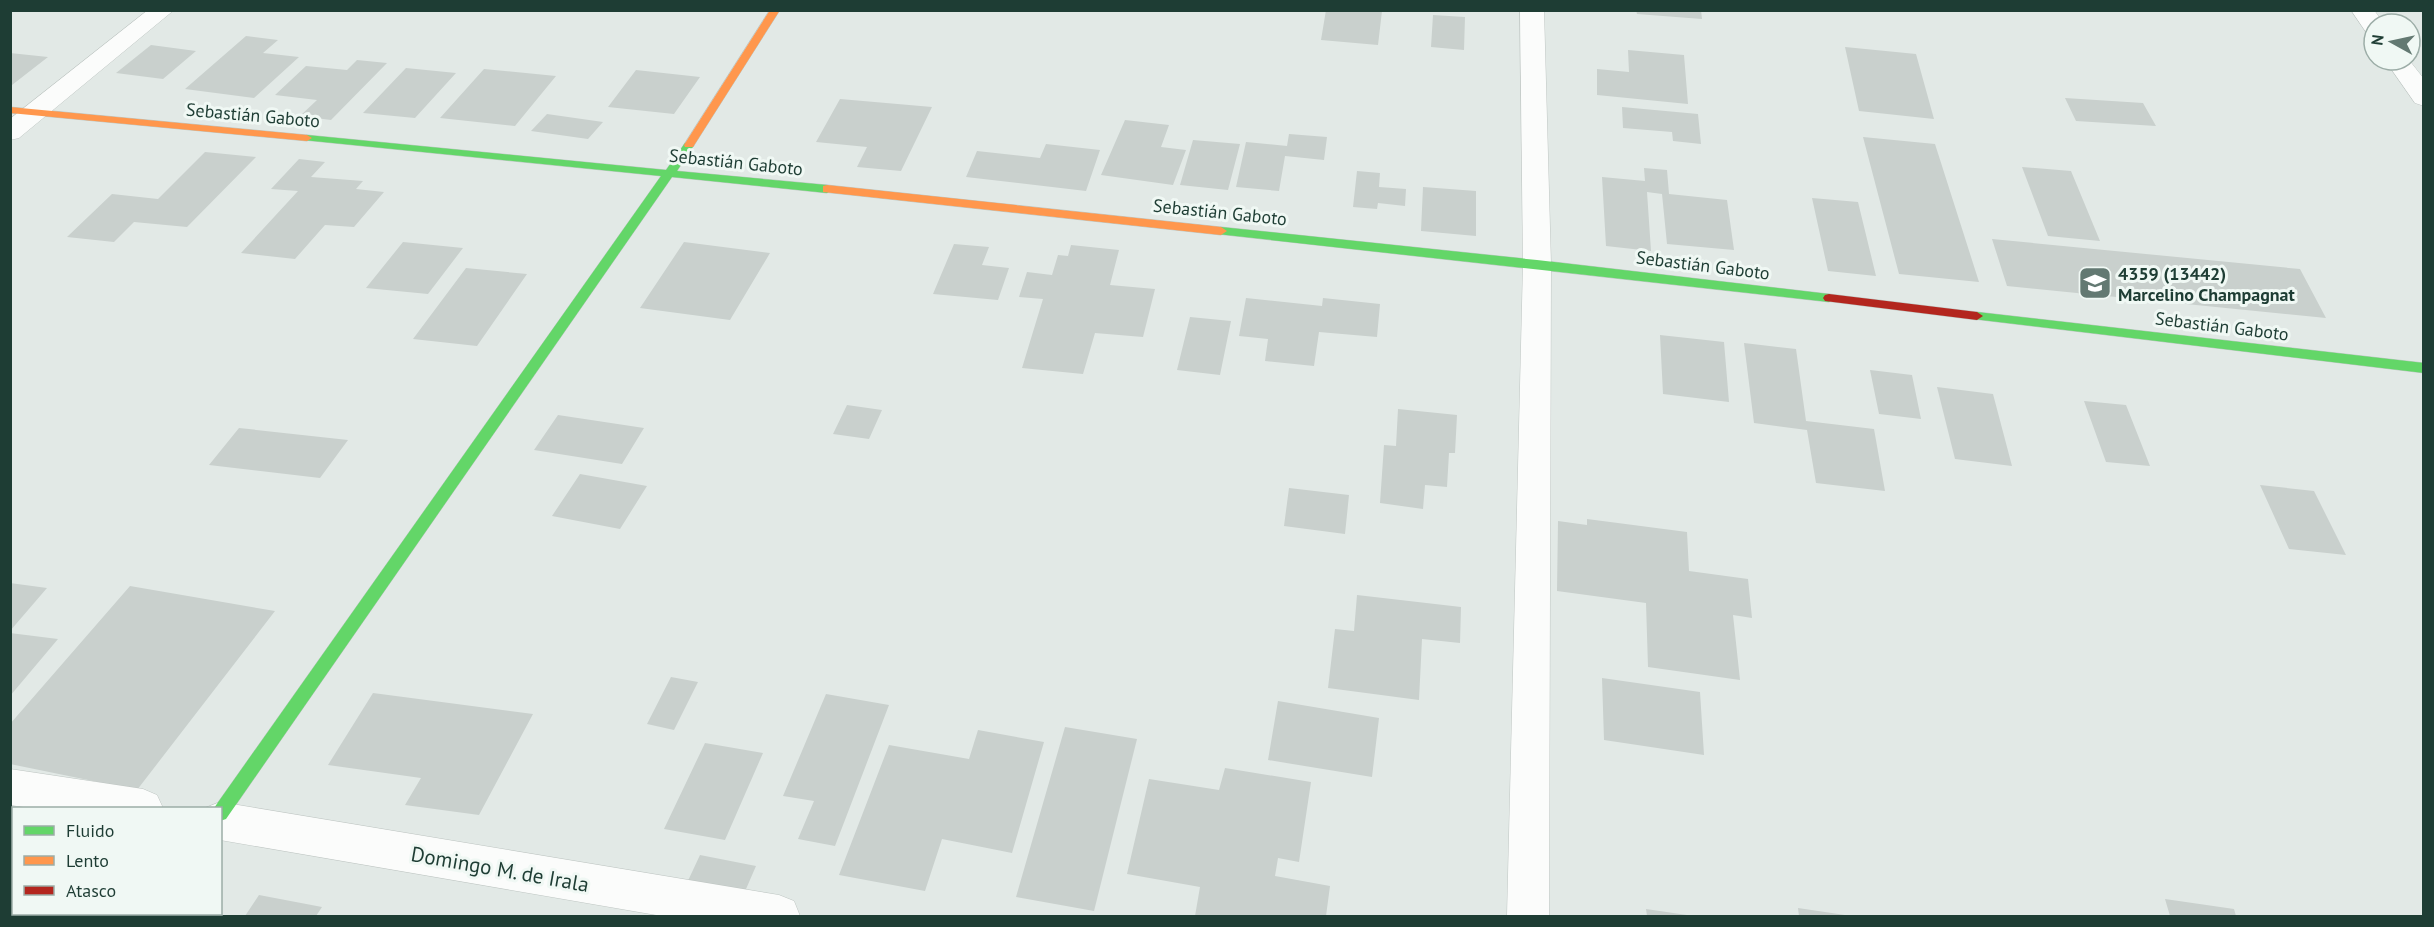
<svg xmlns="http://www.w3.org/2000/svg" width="2434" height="927" font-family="'PT Sans',sans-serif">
  <rect width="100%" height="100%" fill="#e2e9e6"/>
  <path fill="#c9d0cd" d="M1326,10L1382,11L1378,45L1321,40Z
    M1636,10H1701L1702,19L1637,14Z
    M1433,15L1465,17L1464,50L1431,47Z
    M246,36L278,40L263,53L299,57L254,98L185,89Z
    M151,45L196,51L163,79L116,73Z
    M1845,47L1916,54L1934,119L1859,111Z
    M1628,50L1684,55L1688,104L1597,95V69L1629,72Z
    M10,53L48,57L12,85Z
    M357,60L387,63L331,120L300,116L317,100L275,95L306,66L347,70Z
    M406,68L456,73L415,118L363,113Z
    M484,69L556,76L515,126L440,118Z
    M636,70L700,77L674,114L608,107Z
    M2065,98L2143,103L2156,126L2076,121Z
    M840,99L932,107L901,171L857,167L867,147L816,142Z
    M1622,107L1698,114L1701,144L1673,141L1672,132L1623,128Z
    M547,114L603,122L588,139L531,131Z
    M1125,120L1169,125L1161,147L1186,150L1173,185L1101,175Z
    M1289,134L1327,137L1324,160L1285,156L1279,191L1236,187L1246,142L1287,146Z
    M1863,137L1935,144L1979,282L1899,274Z
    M1193,140L1240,144L1228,190L1180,185Z
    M1046,144L1100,150L1086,191L966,177L977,151L1040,158Z
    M205,152L256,157L187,227L134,222L114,242L67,237L112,194L158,199Z
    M299,159L325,162L311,177L363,181L356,189L384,192L354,227L325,225L295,259L241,253L298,191L271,189Z
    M2022,167L2071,171L2100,241L2048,236Z
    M1644,168L1667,170L1669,194L1727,200L1734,250L1667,244L1662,194L1647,192L1651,251L1606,246L1602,177L1645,181Z
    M1357,171L1380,173L1379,187L1406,189L1405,206L1378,203L1377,209L1353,207Z
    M1423,187L1476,191V236L1421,231Z
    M1812,198L1858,202L1876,276L1828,271Z
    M1992,239L2300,269L2326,318L2007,286Z
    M403,242L463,248L428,294L366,288Z
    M684,242L770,253L730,320L640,308Z
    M954,244L989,247L982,265L1009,268L998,300L933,294Z
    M1071,245L1119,250L1110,285L1155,289L1143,337L1095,333L1083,374L1022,368L1043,299L1019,297L1027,272L1052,275L1058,255L1068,256Z
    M466,268L527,274L477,346L413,339Z
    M1246,298L1322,306L1323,298L1380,304L1377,337L1319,332L1314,366L1265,361L1268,339L1239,336Z
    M1190,317L1231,321L1220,375L1177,370Z
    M1660,335L1724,342L1729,402L1663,394Z
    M1744,343L1796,349L1806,421L1874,429L1885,491L1816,483L1807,430L1754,423Z
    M1870,370L1912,375L1921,419L1879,414Z
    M1937,387L1993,394L2012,466L1955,459Z
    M2084,401L2126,405L2150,466L2106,462Z
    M847,405L882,410L869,439L833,434Z
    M1398,409L1457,415L1455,453H1449L1447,487L1425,485L1423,509L1380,503L1384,445L1396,446Z
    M558,415L644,428L622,464L534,450Z
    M239,428L348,440L320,478L209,465Z
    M580,474L647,486L620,529L552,516Z
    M2260,485L2314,491L2346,555L2289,549Z
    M1289,488L1349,495L1345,534L1284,526Z
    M1587,519L1687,532L1689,571L1748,579L1752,618L1733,615L1740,680L1648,667L1646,603L1557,591L1558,521L1587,525Z
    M10,583L47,588L10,631Z
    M130,586L275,611L137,790L10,764V724Z
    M1357,595L1461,607L1460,643L1422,639L1419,700L1328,688L1335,629L1354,631Z
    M10,633L58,639L10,696Z
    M671,677L698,682L674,730L647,724Z
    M1602,678L1700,692L1704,755L1604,740Z
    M373,693L533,714L479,815L405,805L421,778L328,765Z
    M826,694L889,705L835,846L798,839L814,801L783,796Z
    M1278,701L1379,718L1372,777L1268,760Z
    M1065,727L1137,739L1094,911L1016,897Z
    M978,730L1044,742L1012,853L942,839L925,891L839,875L889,745L969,759Z
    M705,743L763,753L725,840L664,829Z
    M1225,768L1311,782L1299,862L1278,858L1275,876L1330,886L1326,916H1195L1200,887L1127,874L1149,779L1219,790Z
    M700,855L756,866L743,896L686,885Z
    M259,895L322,907L316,916H245Z
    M2165,899L2234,909L2236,916H2170Z
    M1798,908L1845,915V916H1799Z
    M1646,909L1687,915V916H1647Z"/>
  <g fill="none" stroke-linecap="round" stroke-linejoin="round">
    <g stroke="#bfc6c3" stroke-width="1">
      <path id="street" d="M148,10H174L19,138L10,140V119Z
        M1520,10H1544L1551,264L1549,916H1507L1523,264Z
        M2351,10H2374L2384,24H2374V34L2366,32Z
        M2385,60H2409L2424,79V106L2415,103Z
        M10,769L143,789L157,795L163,808H30L10,805Z
        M220,802L779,895L794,901L800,916H662L220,840V808H205Z
        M128,914H171L170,916H127Z"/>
    </g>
    <g stroke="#bdc7c3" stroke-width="1">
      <path id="fast" d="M307,135L666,170L685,143L689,142L694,145L677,171L827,185L833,189L827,193L672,177L226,819L220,821V808H214L661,176L303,140L302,138Z
        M1221,227L1537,260L1829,294L1835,298L1829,302L1217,234L1215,231Z
        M1977,312L2424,363V373L1973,319L1971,316Z"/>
    </g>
    <g stroke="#bdc7c3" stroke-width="1">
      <path id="slow" d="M770,10H780L693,147H685L684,145Z
        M10,107L307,135L312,138L307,141L10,113Z
        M827,185L1221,227L1227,231L1221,235L823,192V186Z"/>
    </g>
    <g stroke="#bdc7c3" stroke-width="1">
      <path id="jam" d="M1829,294L1977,312L1983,316L1977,320L1825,301L1823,298L1825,295Z"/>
    </g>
    <use href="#street" fill="#fbfcfb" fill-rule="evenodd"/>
    <use href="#fast" fill="#63d668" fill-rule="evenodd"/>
    <use href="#slow" fill="#ff974d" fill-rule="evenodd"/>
    <use href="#jam" fill="#b3261e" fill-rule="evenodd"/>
  </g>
  <defs>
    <g id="school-square" transform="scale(1.725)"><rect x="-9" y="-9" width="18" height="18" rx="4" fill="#637972" stroke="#f0f8f4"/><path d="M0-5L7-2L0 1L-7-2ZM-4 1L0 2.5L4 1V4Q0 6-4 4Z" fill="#fff"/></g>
  </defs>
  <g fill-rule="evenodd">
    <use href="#school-square" x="2095" y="283"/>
  </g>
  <g text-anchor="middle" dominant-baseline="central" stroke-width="6" stroke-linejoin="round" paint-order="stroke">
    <g font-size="18" fill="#1e3d34" stroke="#f0f8f4">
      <text transform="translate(253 115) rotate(5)">Sebastián Gaboto</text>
      <text transform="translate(736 162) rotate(6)">Sebastián Gaboto</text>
      <text transform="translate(1220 212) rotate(6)">Sebastián Gaboto</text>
      <text transform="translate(1703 265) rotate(7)">Sebastián Gaboto</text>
      <text transform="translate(2222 326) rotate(7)">Sebastián Gaboto</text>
    </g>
    <g font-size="18" font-weight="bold" fill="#1e3d34" stroke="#f0f8f4" text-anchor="start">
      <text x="2118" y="273">4359 (13442)<tspan x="2118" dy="21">Marcelino Champagnat</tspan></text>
    </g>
    <g font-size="21" fill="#1e3d34" stroke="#f0f8f4">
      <text transform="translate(500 869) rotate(10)">Domingo M. de Irala</text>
    </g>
  </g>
  <rect width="2434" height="927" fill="none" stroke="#1e3d34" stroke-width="24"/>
  <rect x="12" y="807" width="210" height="108" fill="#f0f8f4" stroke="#9cada7" stroke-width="1.5"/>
  <rect x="24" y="826" width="30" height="9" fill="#63d668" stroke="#9cada7" stroke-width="1.5"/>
  <text x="66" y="837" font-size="18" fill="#1e3d34">Fluido</text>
  <rect x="24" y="856" width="30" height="9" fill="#ff974d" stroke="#9cada7" stroke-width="1.5"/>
  <text x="66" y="867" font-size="18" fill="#1e3d34">Lento</text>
  <rect x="24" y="886" width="30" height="9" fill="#b3261e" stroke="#9cada7" stroke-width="1.5"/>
  <text x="66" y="897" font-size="18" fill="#1e3d34">Atasco</text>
  <g transform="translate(2392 42) rotate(278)"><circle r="28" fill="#f0f8f4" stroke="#9cada7" stroke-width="1.5"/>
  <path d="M0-4.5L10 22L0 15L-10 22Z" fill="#637972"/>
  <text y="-9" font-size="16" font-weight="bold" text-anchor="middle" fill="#1e3d34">N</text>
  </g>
</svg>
